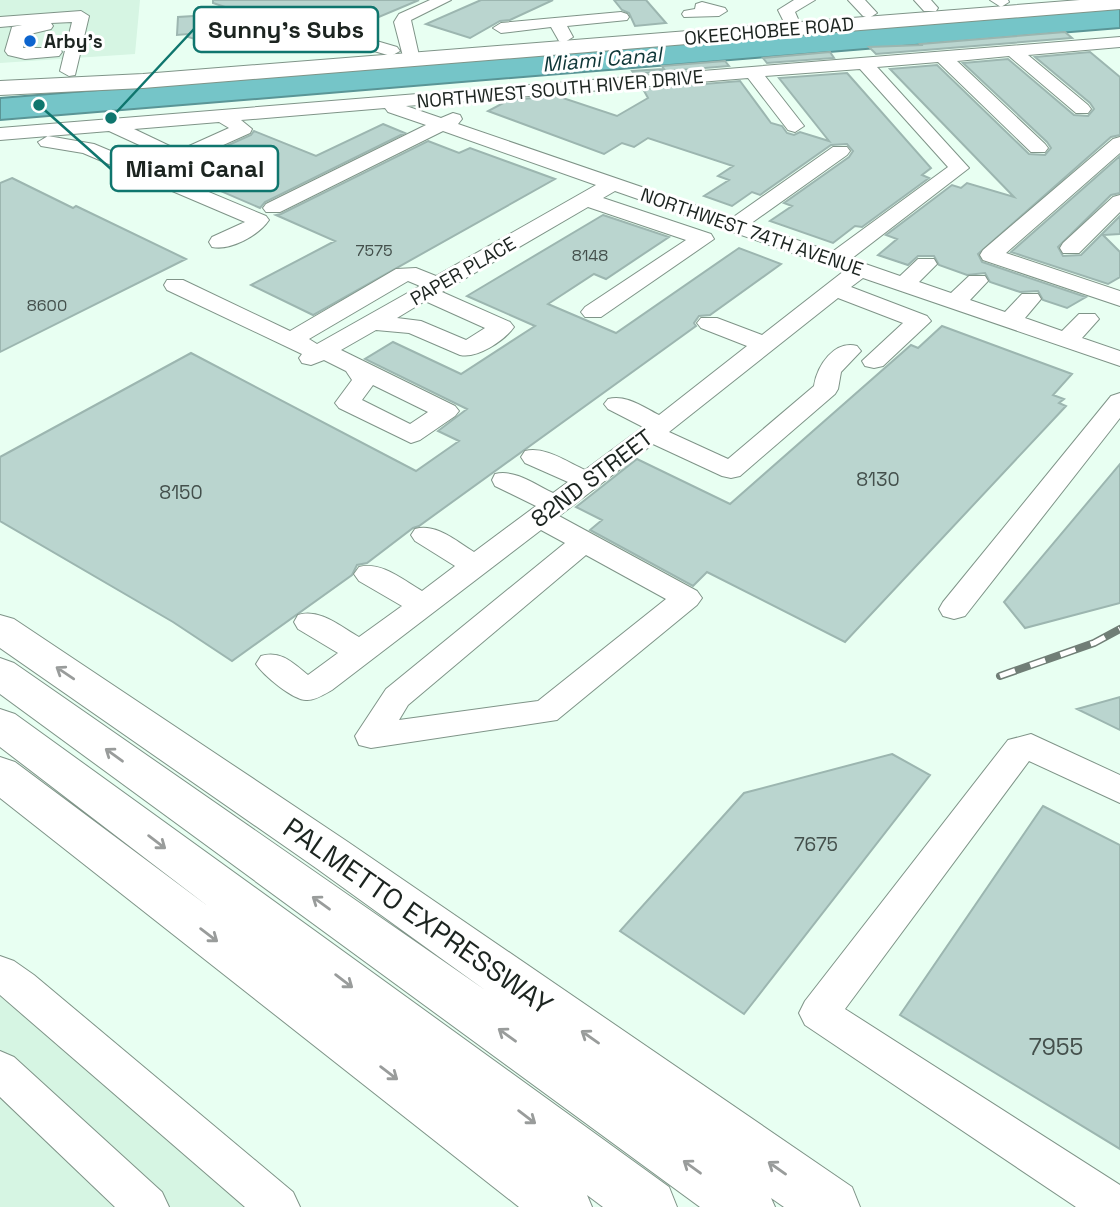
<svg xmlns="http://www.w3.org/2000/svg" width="1120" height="1207" font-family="'Space Grotesk',sans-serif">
  <rect width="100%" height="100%" fill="#e8fff2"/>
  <path fill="#d6f5e3" d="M0,0H140L135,54L0,63Z
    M0,961L276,1207H0Z"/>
  <path fill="#75c5c8" stroke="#5a9596" stroke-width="2" d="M1120,7V28L0,120V98Z"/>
  <path fill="#bad5cf" stroke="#9cb6b0" stroke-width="2" d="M213,0H419L348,30L338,28L330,33L329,38L320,41L303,36L293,40L273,34L238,51L188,37V34L177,35L178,17L243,13L213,3Z
    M481,0H553L510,20L500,21L470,38L426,24Z
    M614,0H646L666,23L635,26L629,13L622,10Z
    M1065,32L1072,38L876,54L869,47L923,45L921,44Z
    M830,52L834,58L767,63L763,58Z
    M1090,52L1120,77V135L1111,137L978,254L982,262L1086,297L1067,308L1043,300L1038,291L1020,292L990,282L985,273L967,275L939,265L934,256H918L908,265L878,255L897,239L886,235L952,185L961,188L967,183L1014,197L890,69L937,65L1029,154L1045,155L1051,148L1047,142L963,63L1008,59L1074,115L1088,116L1094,109L1090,103L1035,57Z
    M725,61L729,66L634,74L632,71L664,69L662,66Z
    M847,73L931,168L922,175L929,178L862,227L855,226L833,243L770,221L792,206L784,203L849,157L853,151L847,144L831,145L760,195L752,192L732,206L704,196L729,180L718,176L733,166L648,138L634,147L622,143L604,154L488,111L509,100L557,96L617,116L648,98L643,89L740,81L771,123L782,126L787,133L794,135L800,132L829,141L779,78Z
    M383,124L405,133L265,202L260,208L167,168L202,157L251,135L254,131L316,156Z
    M428,141L459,153L470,148L555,179L313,315L251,285L335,241L276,215L281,214Z
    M1120,156V193L1111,195L1058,247L1063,256L1081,255L1120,216V234L1103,235L1120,252V277L1108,284L1011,252Z
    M12,178L73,208L76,206L186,259L0,352V183Z
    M603,215L669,237L606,279L594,274L548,304L616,333L739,248L781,264L710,315L699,316L694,323L696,326L419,526L413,528L367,563L357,565L352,575L232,661L173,622L0,521V457L191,353L416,471L459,441L438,431L467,409L365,359L393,342L461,374L535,326L467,296Z
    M942,326L1072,374L1053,395L1064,399L1059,403L1066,406L845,642L707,572L693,586L590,530L602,520L576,507L637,459L730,504L911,345L918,348Z
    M1120,464V603L1025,628L1004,602Z
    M1120,697V730L1077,709Z
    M892,754L930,775L744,1014L620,931L744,793Z
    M1043,806L1120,845V1149L900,1015Z"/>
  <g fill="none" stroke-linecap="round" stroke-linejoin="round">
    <g stroke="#7f9488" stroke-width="2">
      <path id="minor" d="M430,0H451L411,20L420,60L411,65L405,64L394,22L399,14Z
        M794,0H815L795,12L798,19L796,22H784L778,10Z
        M848,0H865L877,13L869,18L863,16Z
        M914,0H931L938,8L936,11H924Z
        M990,0H1008L1009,2L1001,7Z
        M702,2L725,8L727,11L719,16L684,17L682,14L684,11L695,9L696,4Z
        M81,11L89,16L75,75L69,76L60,71L72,22L51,23L53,26L51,29L26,35L23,48H59L62,52L59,56L25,59L8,55L5,51L12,27L22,25L0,27V17Z
        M621,12L627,14L629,17L627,20L567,26L573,37L565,42L559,41L551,27L501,33L493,28L501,23Z
        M339,30L397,47L400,51L391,56L333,39L331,35Z
        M1120,37V47L1028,55L1088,105L1091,109L1088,113H1076L1009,56L957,61L1045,144L1048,148L1045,152H1031L938,62L877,67L969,168L851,259L900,276L918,259H934L937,264L919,282L951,293L969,276H985L988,281L970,300L1005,312L1022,294H1038L1041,299L1025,318L1062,331L1079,314H1095L1099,319L1082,338L1120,351V366L863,278L851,287L927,316L931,321L883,366L874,368L865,366L862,361L903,323L838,298L669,432L728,459L814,386C817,366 834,340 857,346L861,351L841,372L838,389L835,394L740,476L731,478L722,476L653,444L559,516L697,591L702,598L697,605L557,720L371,748L359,745L355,736L386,689L565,543L541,530L332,690C325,694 314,701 306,700C293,700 263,675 256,664L261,656C281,650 293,663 308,675L338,653L298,629L294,622L298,615C320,608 341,627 359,637L402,606L359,581L354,574L359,567C381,561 403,580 422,591L455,566L415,541L411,535L415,529C436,523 456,541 474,552L536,506L495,486L492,480L495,474C515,469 536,485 553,493L568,482L525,463L521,457L525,451C545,446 567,462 585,470L643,427L608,409L604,404L608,399C626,394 643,407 659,415L747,346L701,328L697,323L701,318H717L762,335L844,271L615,191L603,198L711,234L714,239L601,317H585L581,312L585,307L686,240L588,207L442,292L510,322L514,327C504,341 477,359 460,355L409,333L376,330L341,350L455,406L459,411L455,416L420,440L411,443L339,408L335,403L352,380L346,371L324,360L311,365L302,363L299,358L302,354L167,290L164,285L167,280H183L290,331L396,269L416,268L436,276L596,185L443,131L280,212H266L263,208L266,204L426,125L388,112L385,108L241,120L252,129L250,133L201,155L174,161L109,131L0,140V128ZM860,69L948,167L832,252L750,224L847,155L850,151L847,147H833L732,218L458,124L462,119L460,115L453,113L441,118L406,106L748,78L788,130L795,132L804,126L765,76ZM219,122L229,128L189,146L176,149L134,129ZM408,281L420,286L317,344L309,339ZM425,301L485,328L466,340L421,321L397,318ZM373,385L428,412L410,424L362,400ZM586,555L666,599L538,701L399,720L408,705Z
        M48,136L94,144L266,216L269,220C259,235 231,251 212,247L209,242L212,237L245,222L83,153L41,146L38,142Z
        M1120,137V153L1006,253L1120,291V306L983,260L980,255L983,250L1113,139Z
        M1120,195V212L1079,253H1063L1060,248L1063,243L1113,197Z
        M1120,393V418L965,616L954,619L943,616L939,609L943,602L1111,396Z
        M1031,734L1120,775V803L1029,761L845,1009L1120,1185V1207H1076L805,1025L799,1013L805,1001L1008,740Z
        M0,956L14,961L34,975L293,1192L300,1207H245L0,995Z
        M0,1051L14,1057L162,1192L169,1207H115L0,1097Z"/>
    </g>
    <g stroke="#7f9488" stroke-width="2">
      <path id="highway" d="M1080,0H1120V9L143,88L0,95V81L143,74Z
        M0,615L14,619L348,842L852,1187L860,1207H784L771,1198L775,1207H700L0,694V658L14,663L485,990L316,868L0,648Z
        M0,709L15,714L669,1187L677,1207H603L587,1195L592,1207H519L0,798V757L15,762L209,907L0,747Z"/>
    </g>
    <use href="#minor" fill="#fff" fill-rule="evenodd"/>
    <use href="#highway" fill="#fff" fill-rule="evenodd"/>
    <g stroke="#707e76" stroke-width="8">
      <path id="rail" d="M1000,676L1094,643L1120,629"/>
    </g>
    <use href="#rail" stroke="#fff" stroke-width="5" stroke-dasharray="16" stroke-linecap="butt"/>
  </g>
  <defs><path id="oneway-shaft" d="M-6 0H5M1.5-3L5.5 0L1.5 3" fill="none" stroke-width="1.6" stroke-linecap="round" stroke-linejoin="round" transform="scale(1.75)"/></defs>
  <g stroke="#999c9b">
    <use href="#oneway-shaft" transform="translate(65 673) rotate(-146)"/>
    <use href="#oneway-shaft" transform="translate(114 755) rotate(-144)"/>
    <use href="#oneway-shaft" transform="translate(157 842) rotate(37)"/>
    <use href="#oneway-shaft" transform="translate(321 903) rotate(-144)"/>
    <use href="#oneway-shaft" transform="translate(209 935) rotate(37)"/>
    <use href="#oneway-shaft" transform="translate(344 981) rotate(37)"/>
    <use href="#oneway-shaft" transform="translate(507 1035) rotate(-144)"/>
    <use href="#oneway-shaft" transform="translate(590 1037) rotate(-145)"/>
    <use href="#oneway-shaft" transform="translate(389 1073) rotate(37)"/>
    <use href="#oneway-shaft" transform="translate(527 1117) rotate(37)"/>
    <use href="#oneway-shaft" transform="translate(692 1167) rotate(-144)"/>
    <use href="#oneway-shaft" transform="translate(777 1168) rotate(-145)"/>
  </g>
  <circle fill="#0d65ce" stroke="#fff" stroke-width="2.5" cx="30" cy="41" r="7"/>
  <g text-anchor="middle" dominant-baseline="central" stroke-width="6" stroke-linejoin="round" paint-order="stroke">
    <g font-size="16" fill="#44504c">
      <text x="374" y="250">7575</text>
      <text x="590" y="255">8148</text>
      <text x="47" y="305">8600</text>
    </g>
    <g font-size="19" fill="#1c2420" stroke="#fff">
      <text transform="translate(769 31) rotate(-5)">OKEECHOBEE ROAD</text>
      <text transform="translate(560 89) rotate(-5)">NORTHWEST SOUTH RIVER DRIVE</text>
      <text transform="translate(752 232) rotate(19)">NORTHWEST 74TH AVENUE</text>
      <text transform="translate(463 271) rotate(-30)">PAPER PLACE</text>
    </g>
    <g font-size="19" font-weight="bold" fill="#1c2420" stroke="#fff" text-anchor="start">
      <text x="44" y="41">Arby's</text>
    </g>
    <g font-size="19" fill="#44504c">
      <text x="878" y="479">8130</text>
      <text x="181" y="492">8150</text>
      <text x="816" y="844">7675</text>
    </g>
    <g font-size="21" font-style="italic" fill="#0e3637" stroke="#fff">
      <text transform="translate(602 59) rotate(-5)">Miami Canal</text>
    </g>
    <g font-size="23" fill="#1c2420" stroke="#fff">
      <text transform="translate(592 478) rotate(-37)">82ND STREET</text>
    </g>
    <g font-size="23" fill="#44504c">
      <text x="1056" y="1047">7955</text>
    </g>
    <g font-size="28" fill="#1c2420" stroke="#fff">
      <text transform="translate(418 916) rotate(35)">PALMETTO EXPRESSWAY</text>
    </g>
  </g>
  <path fill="none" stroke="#0f766e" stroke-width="2.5" d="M111 118L194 29M39 105L111 169"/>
  <g fill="#0f766e" stroke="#fff" stroke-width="2.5">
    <circle cx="111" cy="118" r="7"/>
    <circle cx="39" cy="105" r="7"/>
  </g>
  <g fill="#fff" stroke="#0f766e" stroke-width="2.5">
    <rect x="194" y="7" width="184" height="45" rx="7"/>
    <rect x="111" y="146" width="167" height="45" rx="7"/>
  </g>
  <g font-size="24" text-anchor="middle" font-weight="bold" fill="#1c2420">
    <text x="286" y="38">Sunny's Subs</text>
    <text x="195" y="177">Miami Canal</text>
  </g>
</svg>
